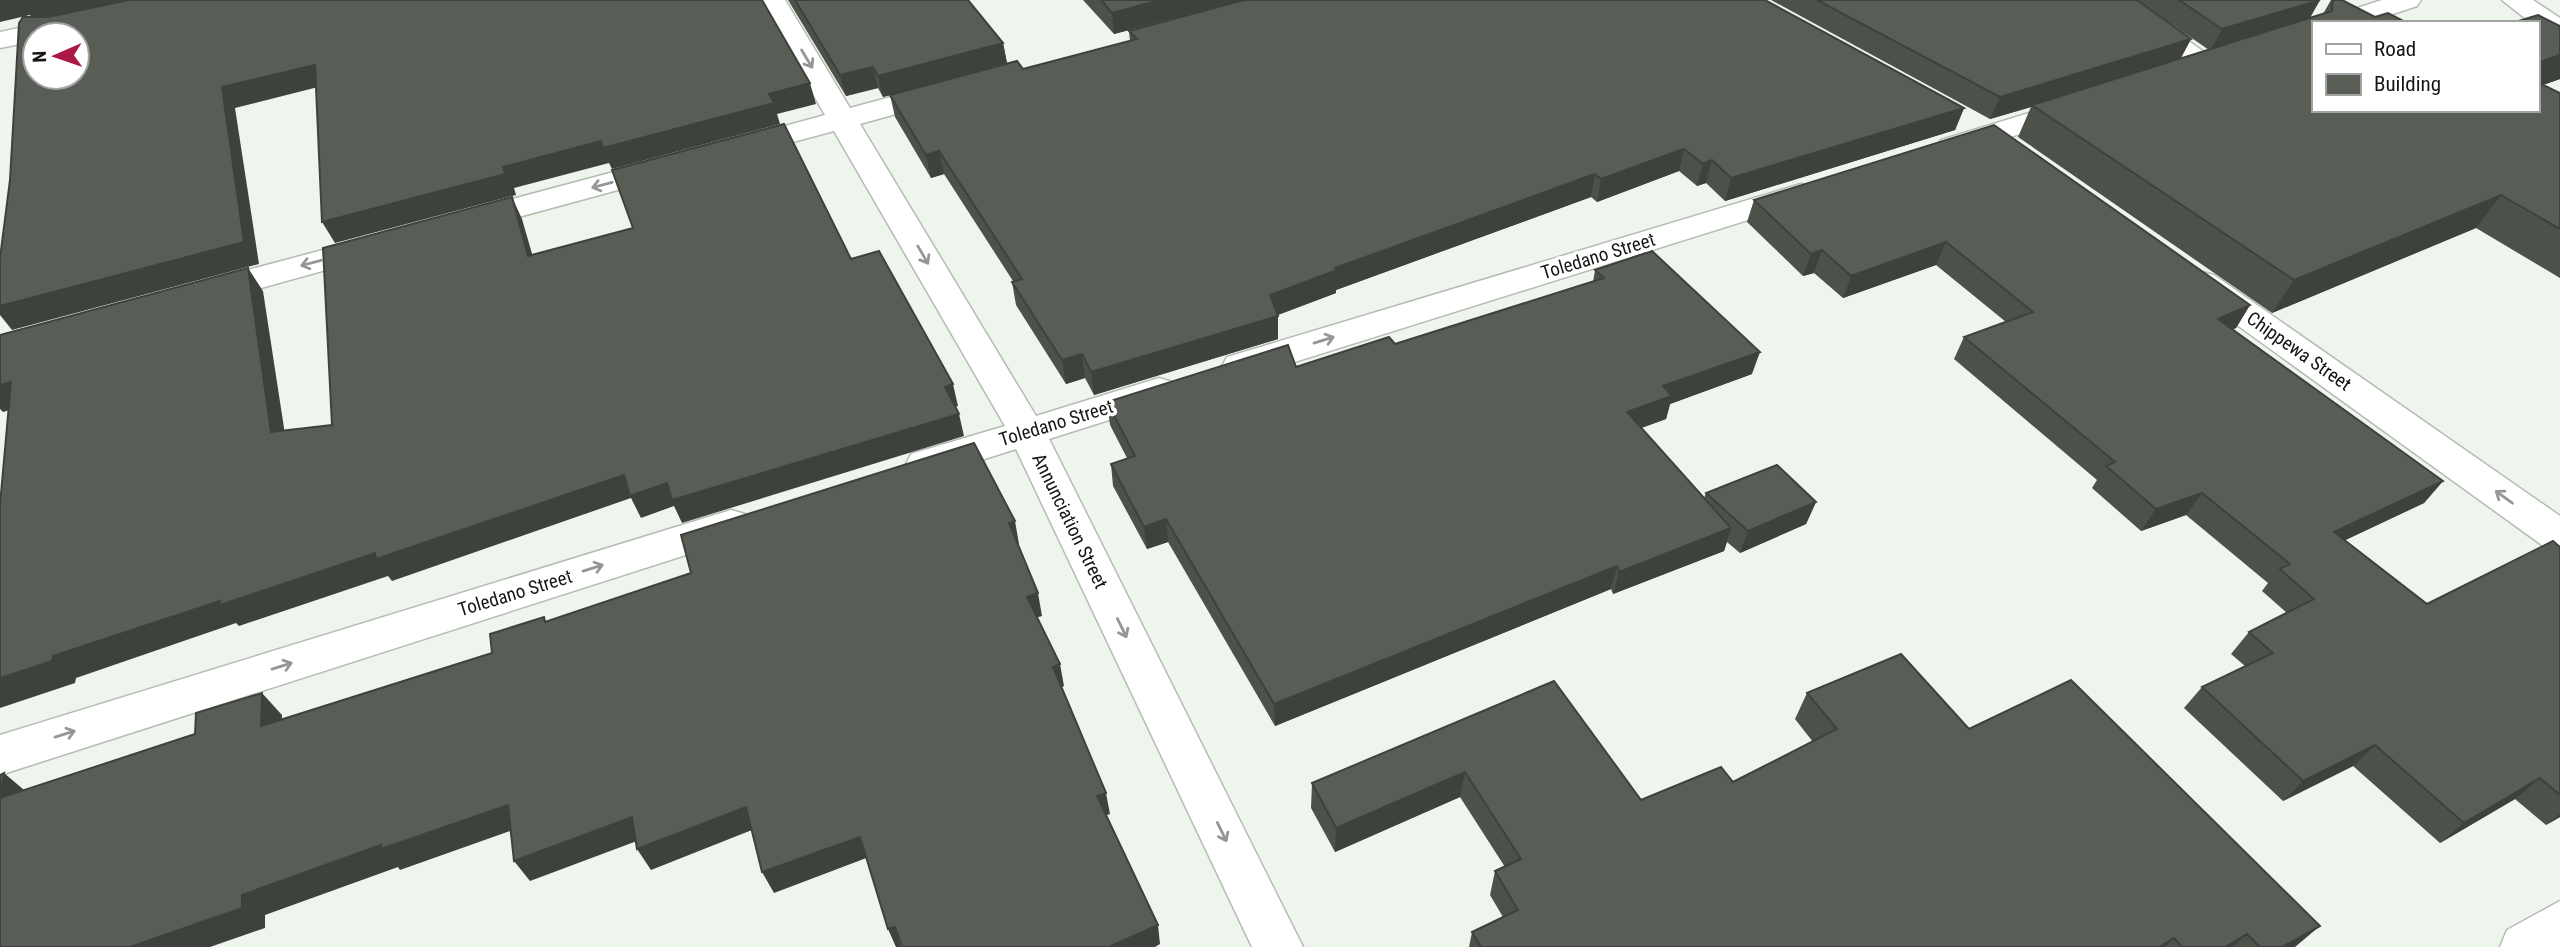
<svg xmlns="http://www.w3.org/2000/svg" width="2560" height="947" font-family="'Roboto Condensed',sans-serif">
  <rect width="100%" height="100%" fill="#eef5ec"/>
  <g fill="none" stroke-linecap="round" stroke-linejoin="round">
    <g stroke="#b5bcb4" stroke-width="3">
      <path id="street" d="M759,0H785L850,108L943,83L953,86L957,92L953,98L860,124L1036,416L1159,378L1172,382L1177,391L1172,400L1049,439L1303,947H1252L1016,449L925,478L911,474L906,464L911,454L1005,426L834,131L737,157L726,154L722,148L726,142L825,115Z
        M2101,0H2132L2222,65L2218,71L2208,73L2198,71Z
        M2382,0H2421L2417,6L2366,23H2326L2329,17Z
        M70,17L80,19L84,25L80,31L61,35H35V41L0,48V32Z
        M2075,99L2085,102L2090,108L2085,114L1952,155L1941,152L1937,146L1941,140Z
        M666,158L677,160L681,167L677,174L467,231L456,228L451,221L456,214Z
        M1801,184L1812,186L1817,193L1812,200L1253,375L1240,378L1227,375L1222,366L1227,357Z
        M375,236L387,239L391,246L387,253L204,304L192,301L187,293L192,285Z
        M2202,272L2214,275L2560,516V552L2546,548L2190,291L2185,283L2190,275Z
        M731,510L745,514L751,525L745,536L0,775V735Z"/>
    </g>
    <g stroke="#b5bcb4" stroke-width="3">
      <path id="secondary" d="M2502,0H2533L2560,18V38L2537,27V23H2531Z
        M2560,901V947H2500L2507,930Z"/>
    </g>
    <use href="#street" fill="#fff" fill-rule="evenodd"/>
    <use href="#secondary" fill="#fff" fill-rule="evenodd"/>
  </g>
  <path fill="#4c514a" d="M788,0H968L1003,43L1007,63L883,97L878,88L846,96Z
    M1083,0H1243L1114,34Z
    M1771,0H2137L2191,39L2181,58L2209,50L2137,0H2320L2310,18L2323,14L2331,0H2342L2313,110L2537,23L2560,26V79L2543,85L2560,93V278L2476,228L2272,313L2018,137L2031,107L1990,119Z
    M1129,31L1964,108L1955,130L1725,201L1706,183L1697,186L1679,171L1597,202L1591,197L1336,290V293L1278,315V339L1094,395L1085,378L1066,384L1016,305L1012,282L1013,281L944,174L931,178L895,117L890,95L1023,69L1130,41Z
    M1754,200L2250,305L2236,328L2233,329L2443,481L2424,503L2345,540L2427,604L2560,547V817L2546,825L2515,799L2440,843L2353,766L2283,801L2184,708L2202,687L2245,666L2231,654L2249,632L2287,613L2262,591L2268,583L2186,515L2141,531L2092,488L2097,480L1954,359L1964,337L2006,322L1936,265L1843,298L1814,273L1803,276L1747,222Z
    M1595,270L1752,374L1670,404L1666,419L1641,428L1704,498L1706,493L1816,502L1806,524L1740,553L1727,542L1724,551L1613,594L1611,589L1275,726L1168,542L1147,549L1113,486L1111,464L1127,458L1110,425L1107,402L1296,367L1395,344L1593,282Z
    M1554,681L1641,800L1733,782L1813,742L1795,719L1807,693L1969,729L2295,947H1469L1472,932L1503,917L1490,895L1495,871L1505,867L1460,797L1335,852L1311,808L1312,783Z"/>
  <path fill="#3e423c" d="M0,0H136L35,22L30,15L0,22Z
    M1160,0H1243L1114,34L1112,13Z
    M2320,0L2307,22L2210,51L2222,29Z
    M2191,39L2179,61L2032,105L2031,107L1990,119L2000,97Z
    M1003,43L1007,63L883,97L878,76Z
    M2560,55V79L2537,87V63Z
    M315,65L326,85L235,108L259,264L12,330L0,315V306L222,87Z
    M873,67L878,88L846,96L840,75Z
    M810,83L816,104L777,114L780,124L612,169L609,163L514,188L516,195L335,243L322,222L503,167Z
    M1964,108L1955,130L1725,201L1731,178Z
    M1684,149L1679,171L1597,202L1601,179Z
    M939,151L944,174L931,178L926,155Z
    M1712,160L1706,183L1697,186L1703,164Z
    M1595,174L1591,197L1336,290V293L1272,317L1278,316V339L1094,395L1091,372L1335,268Z
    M2501,195L2476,228L2272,313L2294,280Z
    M512,197L522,219L539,278L528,256Z
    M1946,242L1936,265L1843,298L1851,276Z
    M1822,250L1814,273L1803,276L1811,254Z
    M248,268L263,291L288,454L271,432Z
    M2250,305L2236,328L2204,341L2218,319Z
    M1760,352L1752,374L1670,404L1666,419L1622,435L1627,412L1663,386Z
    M1082,354L1085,378L1066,384L1062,360Z
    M11,382L31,404L3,412L0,409V385Z
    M953,384L958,406L950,409L945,387Z
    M959,414L964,436L682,523L674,506L641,518L631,498L392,581L388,576L239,626L236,623L76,678L75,683L0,708V678L53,656L220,601L375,553L624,475L667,483Z
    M2443,481L2424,503L2316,554L2334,532Z
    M2202,493L2186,515L2141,531L2156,509Z
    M1816,502L1806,524L1740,553L1748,531Z
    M1166,519L1168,542L1147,549L1144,527Z
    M1015,521L1019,544L1014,546L1009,523Z
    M1731,528L1724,551L1613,594L1619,572Z
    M1617,566L1611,589L1275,726L1274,704Z
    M1038,593L1042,616L1032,619L1027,597Z
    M1060,664L1064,686L1058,689L1053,667Z
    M262,693L282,715L281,748L261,726Z
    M2375,745L2353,766L2283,801L2303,781Z
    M1465,772L1460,797L1335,852L1336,828Z
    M4,773L30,795L0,798Z
    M2540,778L2515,799L2440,843L2464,823Z
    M1106,793L1110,814L1101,817L1097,796Z
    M508,805L524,826L400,870L398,867L265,915V928L210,947H130L242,895L381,845Z
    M746,807L757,828L651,870L637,849Z
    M2560,814V817L2546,825Z
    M632,817L645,838L530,881L514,861Z
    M860,837L869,857L774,893L762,872Z
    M1158,925L1160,944L1155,947H1109Z
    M2320,926L2295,947H2282Z
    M895,927L901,947H896L888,929Z
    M2247,934L2233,947H2225Z
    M2174,938L2165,947H2159Z"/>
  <path fill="#585e56" stroke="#3e423c" stroke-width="2" fill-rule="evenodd" d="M129,0H762L810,83L769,94L774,103L603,148L601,141L503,167L505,174L322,222L315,65L222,87L244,242L0,306V258L10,180L19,23L23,17H48ZM35,35H77V77H35Z
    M795,0H968L1003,43L878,76L873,67L840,75Z
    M1101,0H1160L1112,13Z
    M1244,0H1765L1964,108L1731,178L1712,160L1703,164L1684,149L1601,179L1595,174L1335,268L1337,270L1270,295L1278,316L1091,372L1082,354L1062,360L1012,282L1022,279L939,151L926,155L890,95L1017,61L1023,69L1137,39L1129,31Z
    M1817,0H2137L2191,39L2000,97Z
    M2179,0H2320L2222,29Z
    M2333,0H2342L2375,17L2388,13L2407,23H2313V110H2537V82L2560,93V229L2501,195L2294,280L2032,105L2332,11Z
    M2538,15L2560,26V55L2537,63V23H2512Z
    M784,124L851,259L879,251L953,384L945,387L959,414L672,500L667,483L630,496L624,475L376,559L375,553L220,605V601L53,656L52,661L0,678V505L11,382L0,385V335L248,268L271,432L332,425L323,248L512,197L528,256L633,228L612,170Z
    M1994,125L2250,305L2218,319L2443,481L2334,532L2427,604L2553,541L2560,547V795L2540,778L2464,823L2375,745L2303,781L2202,687L2273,653L2249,632L2314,599L2280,569L2290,564L2202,493L2156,509L2106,466L2115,462L1964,337L2033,312L1946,242L1851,276L1822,250L1811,254L1754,200Z
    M1652,251L1760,352L1663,386L1672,396L1627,412L1731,528L1619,572L1617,566L1274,704L1166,519L1144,527L1111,464L1135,456L1107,402L1288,345L1296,367L1389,337L1395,344L1604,278L1595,270Z
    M974,443L1015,521L1009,523L1038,593L1027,597L1060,664L1053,667L1106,793L1097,796L1158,925L1109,947H902L895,927L888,929L860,837L762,872L746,807L637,849L632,817L514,861L508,805L381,849V845L242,895V908L130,947H0V775L4,773L0,798L195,734L196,713L262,693L261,726L492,653L490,634L544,617L545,622L691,573L681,535Z
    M1777,465L1816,502L1748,531L1706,493Z
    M1901,654L1969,729L2071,680L2320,926L2282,947H2260L2247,934L2225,947H2182L2174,938L2159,947H1481L1472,932L1518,910L1495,871L1521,859L1465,772L1336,828L1312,783L1554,681L1641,800L1721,767L1733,782L1837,729L1807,693Z"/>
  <defs><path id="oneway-shaft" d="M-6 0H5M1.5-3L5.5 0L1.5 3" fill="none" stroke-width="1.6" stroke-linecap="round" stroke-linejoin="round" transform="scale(1.75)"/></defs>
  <g stroke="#959695">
    <use href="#oneway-shaft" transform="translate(807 59) rotate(59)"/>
    <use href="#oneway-shaft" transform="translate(602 185) rotate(165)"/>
    <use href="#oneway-shaft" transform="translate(923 255) rotate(60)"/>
    <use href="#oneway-shaft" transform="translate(311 263) rotate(165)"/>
    <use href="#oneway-shaft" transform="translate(1324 340) rotate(-17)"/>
    <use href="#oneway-shaft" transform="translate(2504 497) rotate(-144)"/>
    <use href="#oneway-shaft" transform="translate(593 568) rotate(-17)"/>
    <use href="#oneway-shaft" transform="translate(1122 628) rotate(64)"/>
    <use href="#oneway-shaft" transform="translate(282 666) rotate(-17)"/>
    <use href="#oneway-shaft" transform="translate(65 734) rotate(-17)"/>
    <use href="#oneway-shaft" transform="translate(1222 832) rotate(64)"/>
  </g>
  <g text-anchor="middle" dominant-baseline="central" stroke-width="7" stroke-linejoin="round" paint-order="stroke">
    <g font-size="19" fill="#131613" stroke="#fff">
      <text transform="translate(1598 256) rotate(-17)">Toledano Street</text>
      <text transform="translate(2299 351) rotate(35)">Chippewa Street</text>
      <text transform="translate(1056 423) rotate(-17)">Toledano Street</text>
      <text transform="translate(1070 521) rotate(64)">Annunciation Street</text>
      <text transform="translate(515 593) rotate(-17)">Toledano Street</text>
    </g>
  </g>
  <rect x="2312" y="21" width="228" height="91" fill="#ffffff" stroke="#a1a2a1" stroke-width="2"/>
  <rect x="2326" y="44" width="35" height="10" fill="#ffffff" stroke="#a1a2a1" stroke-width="2"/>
  <text x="2374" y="56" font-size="21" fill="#131613">Road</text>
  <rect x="2326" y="74" width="35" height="21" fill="#585e56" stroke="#a1a2a1" stroke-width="2"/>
  <text x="2374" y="91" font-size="21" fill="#131613">Building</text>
  <g transform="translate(56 56) rotate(268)"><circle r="33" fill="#ffffff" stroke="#a1a2a1" stroke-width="2"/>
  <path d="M0-5L12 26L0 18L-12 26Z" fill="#ac1846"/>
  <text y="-10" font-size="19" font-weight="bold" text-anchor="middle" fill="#131613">N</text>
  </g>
</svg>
